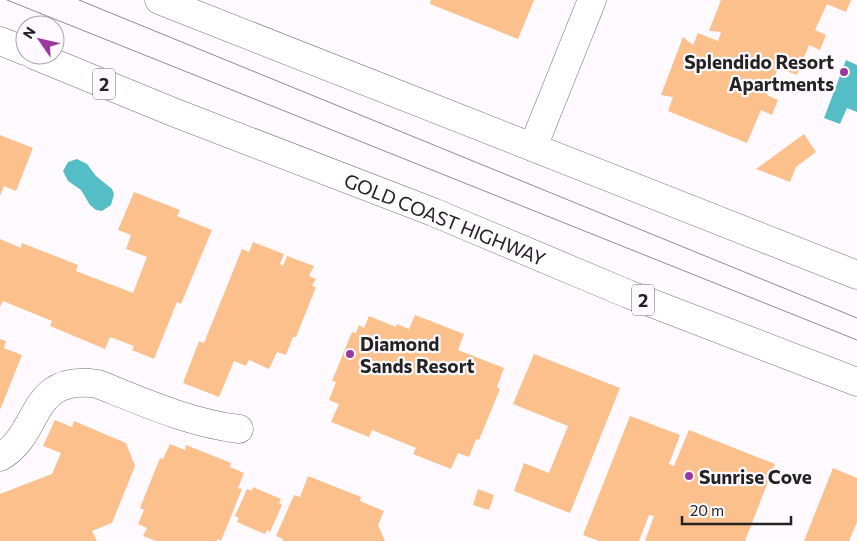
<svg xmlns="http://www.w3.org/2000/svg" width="857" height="541" font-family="Commissioner,sans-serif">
  <rect width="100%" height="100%" fill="#fffaff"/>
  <path fill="#54bdc5" d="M846,60L857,65V112L847,108L840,124L824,118Z
    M77,159L87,164L96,176L112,189L114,194L111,205L102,211L96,210L90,205L81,190L68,181L63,171L68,162Z"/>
  <path fill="#fcc08c" d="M431,0H534L518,39L430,4Z
    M721,0H851L846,12L827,4L815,30L826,35L820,50L809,45L797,75L778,68L767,95L778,100L772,115L761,110L747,143L668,111L673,97L661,95L683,37L693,45L698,33L718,41L721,32L709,31Z
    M804,134L816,152L796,167L790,182L756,169Z
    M0,135L33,148L16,191L4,186L0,196Z
    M134,192L180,210L177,216L212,230L181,304L177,302L154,359L132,350L134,346L110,337L105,349L50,326L52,321L3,301L0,307V239L21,248L22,243L78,265L76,271L133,293L147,257L126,249L131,235L118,230Z
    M253,242L284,254L280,264L283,266L287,256L314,266L309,276L316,279L312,286L316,287L296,337H293L286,355L277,352L269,369L249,360L246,366L234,361L219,397L183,383L199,341L204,343L242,249L249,252Z
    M415,315L464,334L458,350L504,368L497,387L500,389L479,440L476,439L469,457L458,453L451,469L413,454L416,448L384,435L372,430L369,437L331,422L339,404L329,400L336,382L332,381L352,332L356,333L359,325L364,328L369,316L396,327L397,324L409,329Z
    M0,339L6,341L4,348L22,355L0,410Z
    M534,354L620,388L570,513L514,491L524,463L549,473L568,426L513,404Z
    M630,416L680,435L669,464L674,466L689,430L775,464L745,541H645L654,516L649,515L639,541H599L583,535Z
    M55,420L72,427L74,421L126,443L135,466L112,523L92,531L97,541H0V494L52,474L61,453L43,446Z
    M170,444L185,450L186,445L231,463L230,467L244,473L238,488L242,489L221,541L218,539L217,541H156L143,536L147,528L138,524L144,510L140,508L160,458L163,459Z
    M833,468L857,478V522L849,541H804Z
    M308,476L361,497L360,501L384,511L378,525L385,541H283V539L276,536L294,495L300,497Z
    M253,487L281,499L279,503L282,505L270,532L267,530L265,534L237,522L239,518L235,516L247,489L252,491Z
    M478,489L494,495L489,510L473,505Z"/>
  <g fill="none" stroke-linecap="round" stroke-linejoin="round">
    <g stroke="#757075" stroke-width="29">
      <path id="street" d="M533,147L592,0
        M0,457C42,434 28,373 98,384C143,402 190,423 239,429"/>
    </g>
    <g stroke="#757075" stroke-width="29">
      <path id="highway" d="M159,0L857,275
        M0,41L25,51
        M34,55L173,112L433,212L628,294L857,382"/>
    </g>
    <use href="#street" stroke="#fff" stroke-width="28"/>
    <use href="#highway" stroke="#fff" stroke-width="28"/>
    <path stroke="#8d8a8d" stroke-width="1" d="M7,0L857,340
      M79,0L857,318"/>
  </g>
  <g fill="#9a389e" stroke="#fffaff" stroke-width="2">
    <circle cx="844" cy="72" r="5"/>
    <circle cx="350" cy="354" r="5"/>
    <circle cx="689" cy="476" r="5"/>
  </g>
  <g text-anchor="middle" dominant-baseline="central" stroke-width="4.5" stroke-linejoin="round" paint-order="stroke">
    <g fill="#fffaff" stroke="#666466" stroke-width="1">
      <rect x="93" y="68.5" width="22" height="31" rx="4"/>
      <rect x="632" y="284.5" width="22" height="31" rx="4"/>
    </g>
    <g font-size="18" font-weight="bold" fill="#242324">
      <text x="104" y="84">2</text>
      <text x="643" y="300">2</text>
    </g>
    <g font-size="19" font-weight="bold" fill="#242324" stroke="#fffaff" text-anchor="start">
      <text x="834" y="61" text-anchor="end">Splendido Resort<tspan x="834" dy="22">Apartments</tspan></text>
      <text x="360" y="343">Diamond<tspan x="360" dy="22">Sands Resort</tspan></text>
      <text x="699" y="476">Sunrise Cove</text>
    </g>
    <g font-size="19" fill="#242324" stroke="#fffaff">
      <text transform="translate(445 219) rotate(22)">GOLD COAST HIGHWAY</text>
    </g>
  </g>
  <g transform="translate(40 40) rotate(304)"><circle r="24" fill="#fffaff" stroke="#a7a4a7"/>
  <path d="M0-4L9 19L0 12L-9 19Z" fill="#9a389e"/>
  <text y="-8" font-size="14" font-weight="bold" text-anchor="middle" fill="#242324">N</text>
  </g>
  <path d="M682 516v8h109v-8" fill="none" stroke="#242324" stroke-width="2.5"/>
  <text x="690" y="516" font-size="15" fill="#242324" stroke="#fffaff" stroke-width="4" paint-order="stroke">20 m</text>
</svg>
